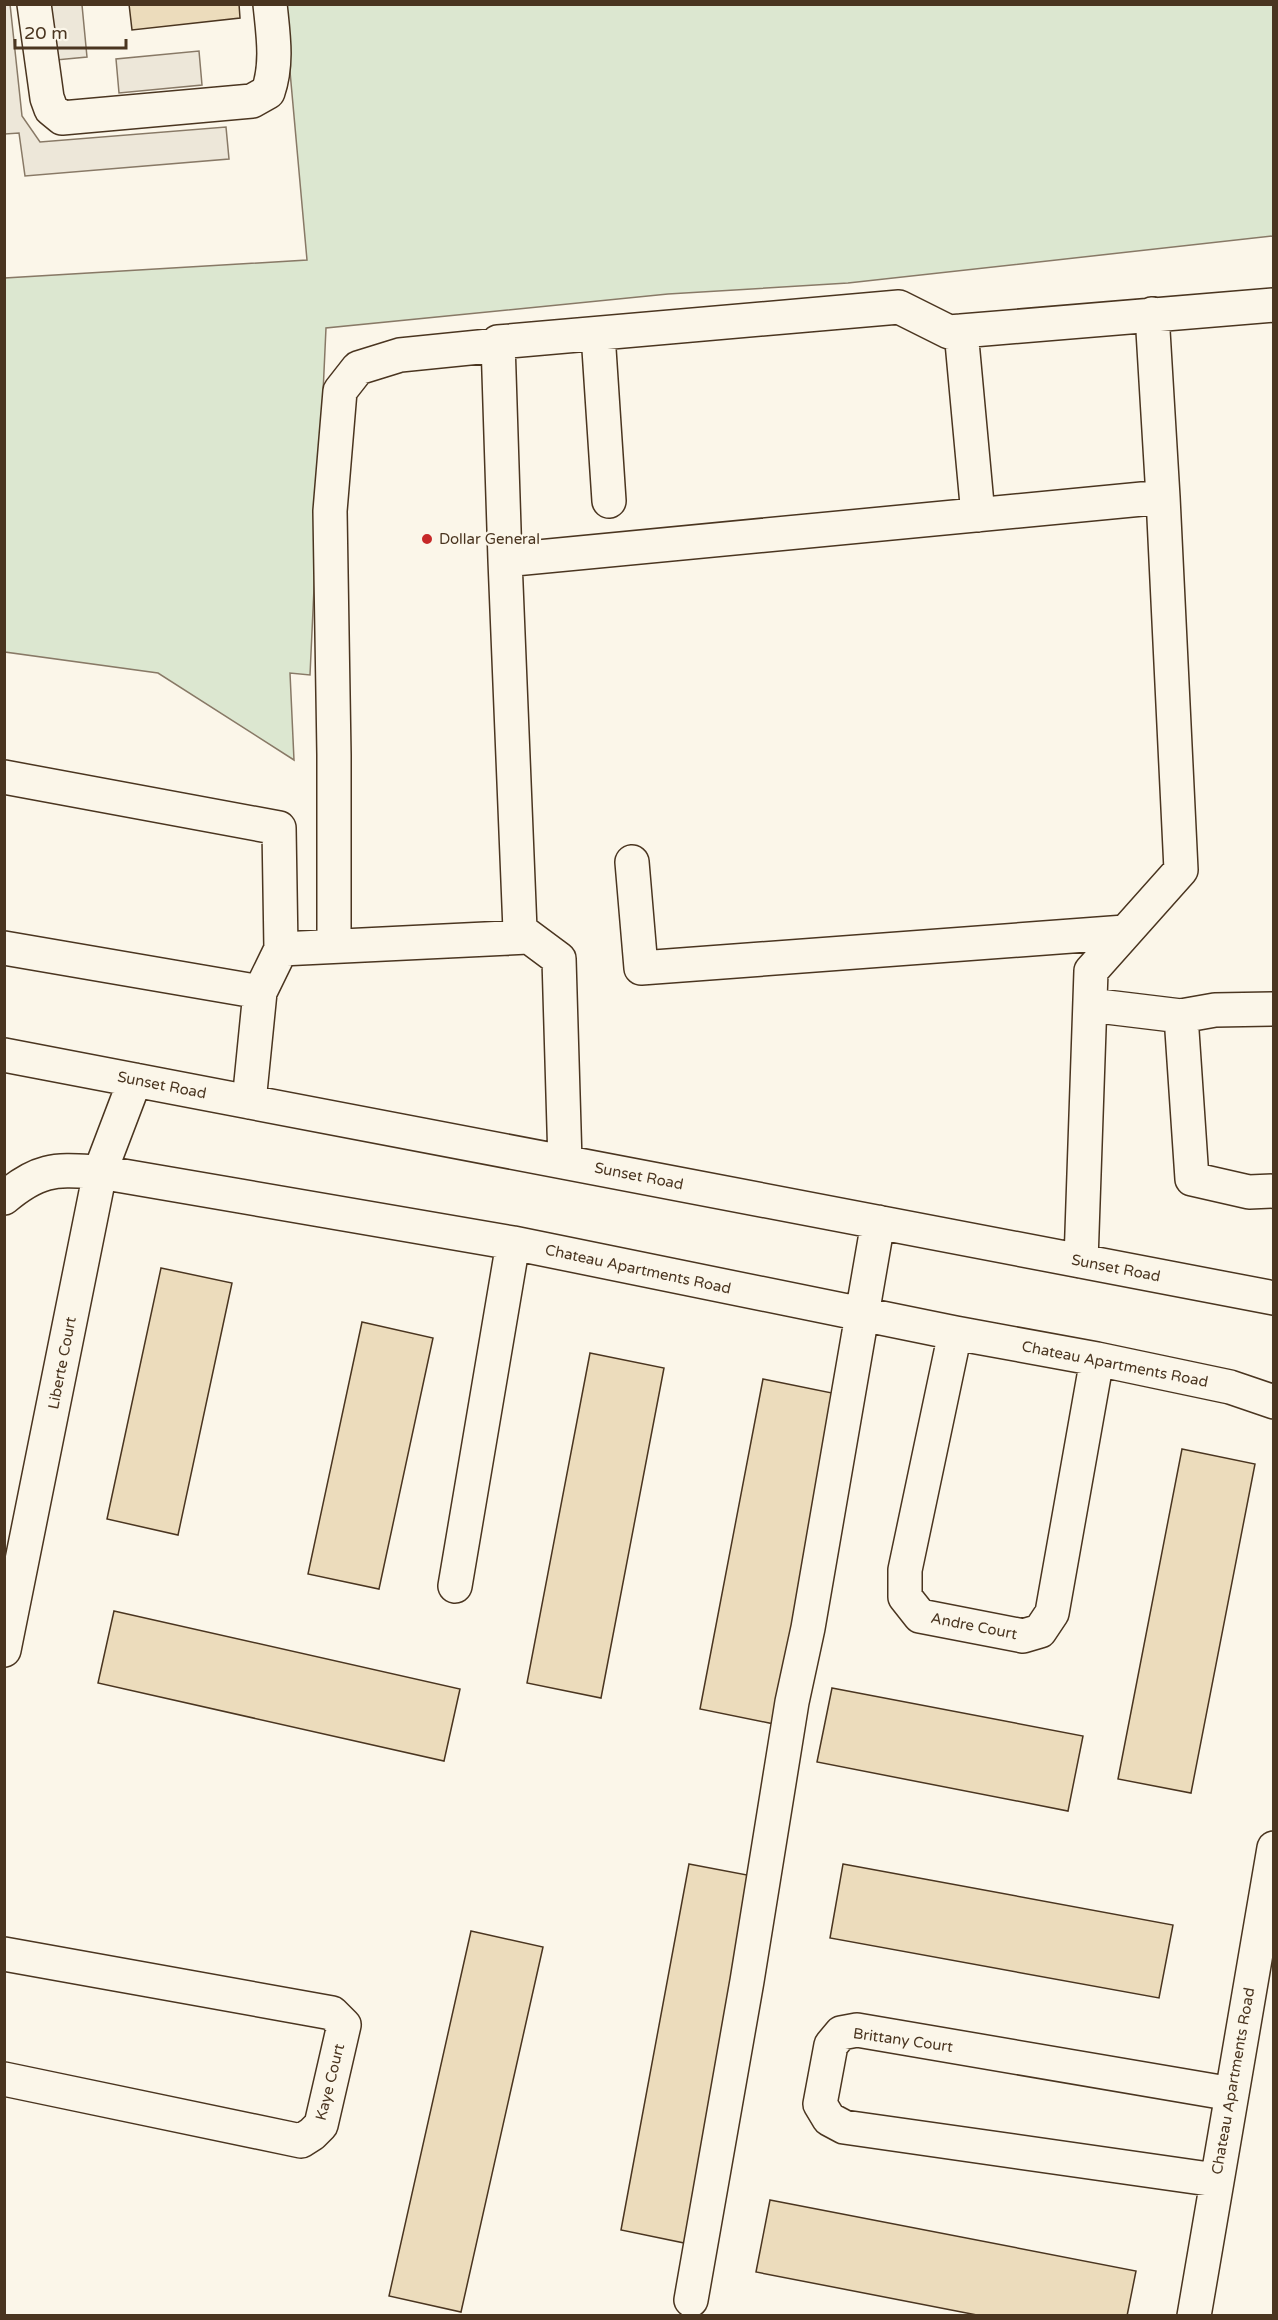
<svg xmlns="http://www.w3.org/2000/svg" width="1278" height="2320" font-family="'Varela Round',sans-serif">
  <rect width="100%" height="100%" fill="#fbf6e9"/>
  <path fill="#dce7d0" stroke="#887966" stroke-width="1.5" d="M284,5H1273V236L848,283L668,294L326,328L310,675L290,673L294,760L158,673L5,652V278L307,260Z"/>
  <path fill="#ede7d9" stroke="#887966" stroke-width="1.5" d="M10,4L22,116L40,142L226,127L229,159L25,176L19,133L5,134L4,5Z
    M51,5H82L87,57L56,60Z
    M199,51L202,85L119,93L116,59Z"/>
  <path fill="#ecdcbc" stroke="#4a3520" stroke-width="1.5" d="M129,4H239L240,18L132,30Z
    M161,1268L232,1283L178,1535L107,1519Z
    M362,1322L433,1338L379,1589L308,1574Z
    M590,1353L664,1368L601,1698L527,1683Z
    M763,1379L837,1394L774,1724L700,1709Z
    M1182,1449L1255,1464L1191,1793L1118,1779Z
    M114,1611L460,1689L444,1761L98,1683Z
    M832,1688L1083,1736L1068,1811L817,1762Z
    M689,1864L763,1878L694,2245L621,2230Z
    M843,1864L1173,1925L1159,1998L830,1938Z
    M471,1931L543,1947L461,2312L389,2296Z
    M770,2200L1136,2271L1127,2316H982L756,2272Z"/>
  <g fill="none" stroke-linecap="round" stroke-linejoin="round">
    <g stroke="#4a3520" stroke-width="36">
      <path id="minor" d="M34,4L47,98L51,109L62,118L252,101L268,92C278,63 273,34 270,4
        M961,331L978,515
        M598,334L609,501
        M505,560L498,342L899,307L949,332L1274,305
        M4,777L279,828L281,949
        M632,862L641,968L1125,932
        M334,946V755L330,511L340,391L358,368L400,355L499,345
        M4,948L260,992
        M1090,1005L1181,1016L1192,1179L1249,1192L1274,1191
        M1181,1016L1215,1010L1274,1009
        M4,1055L1274,1298
        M249,1102L260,992L281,949L528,937
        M565,1162L559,959L520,930L505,560L1163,497
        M4,1198C41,1167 56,1170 100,1172L513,1243L955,1333L1097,1359L1230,1387L1274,1402
        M1081,1261L1091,971L1181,870L1163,497L1152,314
        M955,1333L905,1570V1597L920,1616L1023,1636L1040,1631L1052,1613L1097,1359
        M455,1586L513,1243
        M4,1650L100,1172L135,1080
        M4,1954L332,2013L344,2025L321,2125L312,2134L301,2141L4,2079
        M1216,2180L844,2127L829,2119L820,2104L831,2045L841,2033L857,2030L1232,2094
        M691,2300L747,1981L792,1702L808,1628L878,1222
        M1194,2316L1274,1848"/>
    </g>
    <use href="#minor" stroke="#fbf6e9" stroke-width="33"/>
  </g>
  <circle fill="#c62828" stroke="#fbf6e9" stroke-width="2" cx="427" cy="539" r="6"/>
  <g text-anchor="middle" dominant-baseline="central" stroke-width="4.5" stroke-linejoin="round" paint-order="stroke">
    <g font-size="15" fill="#4a3520" stroke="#fbf6e9" text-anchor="start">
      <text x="439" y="539">Dollar General</text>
    </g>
    <g font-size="15" fill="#4a3520" stroke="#fbf6e9">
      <text transform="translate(162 1085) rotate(11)">Sunset Road</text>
      <text transform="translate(639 1176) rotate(11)">Sunset Road</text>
      <text transform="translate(1116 1268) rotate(11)">Sunset Road</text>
      <text transform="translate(638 1269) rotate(12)">Chateau Apartments Road</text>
      <text transform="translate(62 1363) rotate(-79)">Liberte Court</text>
      <text transform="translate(1115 1364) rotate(11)">Chateau Apartments Road</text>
      <text transform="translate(974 1626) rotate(11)">Andre Court</text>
      <text transform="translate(903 2040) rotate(8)">Brittany Court</text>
      <text transform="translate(1233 2081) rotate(-80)">Chateau Apartments Road</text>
      <text transform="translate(330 2082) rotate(-76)">Kaye Court</text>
    </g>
  </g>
  <rect width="1278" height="2320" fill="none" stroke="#4a3520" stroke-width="12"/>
  <path d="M15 39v9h111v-9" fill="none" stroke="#4a3520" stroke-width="3"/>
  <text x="24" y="39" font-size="18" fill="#4a3520" stroke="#fbf6e9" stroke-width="4.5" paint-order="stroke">20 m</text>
</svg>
